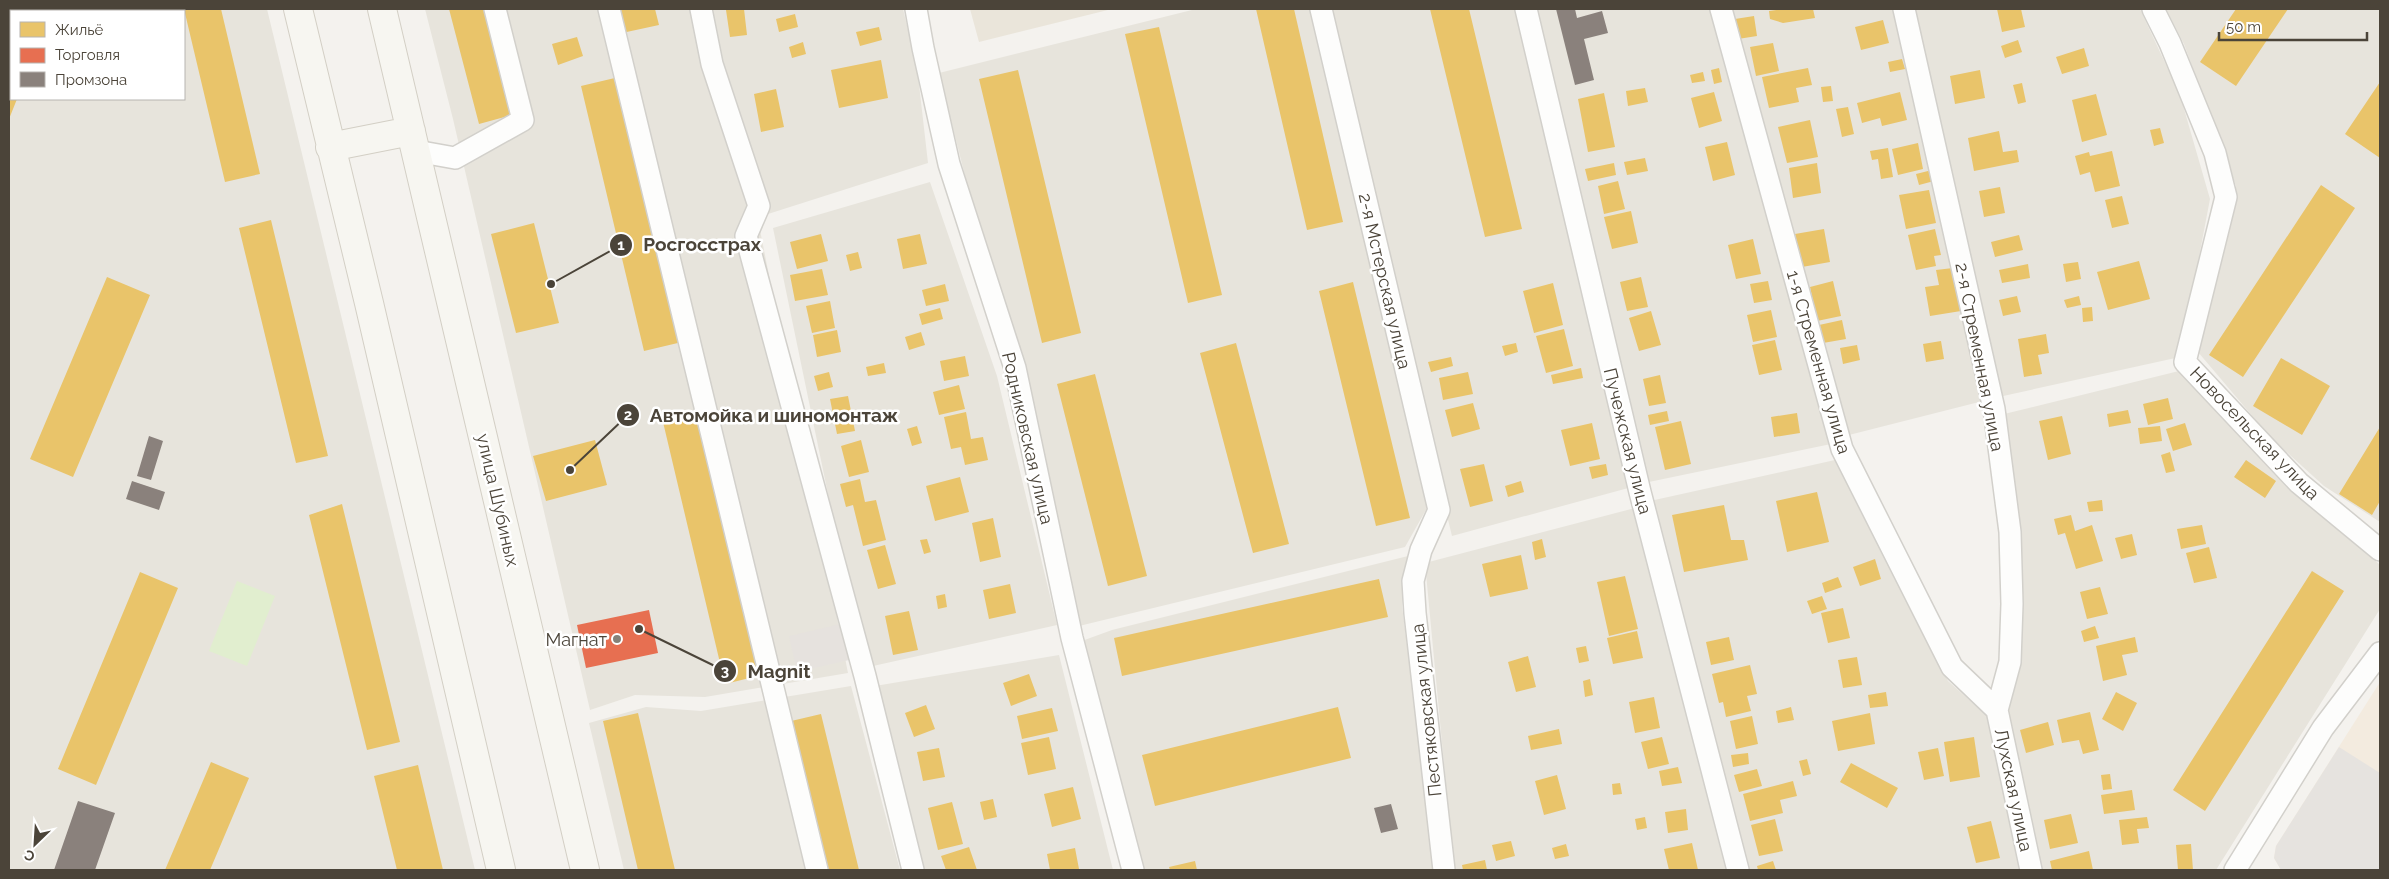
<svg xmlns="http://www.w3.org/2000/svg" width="2389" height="879" font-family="Raleway,sans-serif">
  <rect width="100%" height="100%" fill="#f4f2ee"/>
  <path fill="#e7e4dc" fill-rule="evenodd" d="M9,9H267L475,870H9ZM11,11H184V99H11Z
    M425,9H690L713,101L759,225L848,673L705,697L635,695L590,710L453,119Z
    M707,9H903L917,67L928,163L768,214L722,69Z
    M1196,9H1310L1427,508L1405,547L1079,626L939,73Z
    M1329,9H1516L1632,487L1452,536L1364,175Z
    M1531,9H1714L1831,444L1644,483Z
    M1726,9H1899L1987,400L1845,436Z
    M1914,9H2140L2180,95L2210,199L2180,357L1994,398Z
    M2166,9H2380V522L2324,486L2271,438L2198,352L2236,186L2184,44Z
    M930,182L997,376L1057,625L864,668L773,228Z
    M2183,370L2297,487L2380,565V609L2216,870H2042L2002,712L2000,415Z
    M1835,460L1948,681L1987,716L2025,870H1746L1717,743L1650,501Z
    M1635,508L1728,870H1454L1425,563Z
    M1408,556L1402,606L1436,870H1139L1079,642L1112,630Z
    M1059,655L1113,870H921L869,687Z
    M851,686L900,870H624L589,723L646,707L701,711Z"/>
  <path fill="#f3ebdf" d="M2380,682V870H2281L2274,858L2276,846Z"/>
  <path fill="#e6e2de" d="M840,624L849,660L797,672L789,636Z"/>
  <path fill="#eae5da" d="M970,9H1112L979,42Z"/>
  <path fill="#e1eecf" d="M237,581L275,596L247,666L209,651Z"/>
  <path fill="#e6e3df" d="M2339,747L2380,773V870H2281L2274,858L2276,846Z"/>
  <path fill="#e9c46a" d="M9,9L18,11H11V99H17L9,119Z
    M184,9H221L260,174L225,182Z
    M449,9H489L516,114L479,124Z
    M616,9H655L659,25L622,33Z
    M744,9L747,35L730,37L726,10Z
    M1256,9H1294L1343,222L1307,230Z
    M1430,9H1469L1522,229L1485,237Z
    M1783,9H1813L1815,18L1783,23L1770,19L1769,11Z
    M1997,9H2021L2025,27L2002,32Z
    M2236,9H2288L2236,86L2200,62Z
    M795,14L798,27L779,32L776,19Z
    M1754,16L1757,36L1738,39L1735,19Z
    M1883,20L1889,43L1861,50L1855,27Z
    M879,27L882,40L860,46L856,32Z
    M1159,27L1222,295L1188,303L1125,34Z
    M577,37L583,56L558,65L552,44Z
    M2018,40L2022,52L2005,58L2001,46Z
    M803,42L806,54L792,58L789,47Z
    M1773,43L1779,71L1756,76L1750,47Z
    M2084,48L2089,66L2062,74L2056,57Z
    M1902,59L1905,69L1890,72L1888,62Z
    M881,60L888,98L839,108L831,70Z
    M1719,68L1722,82L1714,84L1711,70Z
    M1808,68L1812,85L1796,88L1799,102L1769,108L1762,77Z
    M1018,70L1081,333L1042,343L979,79Z
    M1980,70L1985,98L1955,104L1950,76Z
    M1703,72L1705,81L1692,83L1690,75Z
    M619,77L682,342L644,351L581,86Z
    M2380,82V158L2345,134Z
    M2022,83L2026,102L2018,104L2013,85Z
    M1831,86L1833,101L1823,102L1821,87Z
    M1645,88L1648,102L1628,106L1626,91Z
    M776,89L784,127L761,132L754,94Z
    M1714,92L1722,121L1699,128L1691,98Z
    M1900,92L1907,120L1882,126L1880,118L1862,123L1857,103Z
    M1604,93L1615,147L1588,152L1578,99Z
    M2096,94L2107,135L2082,142L2072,100Z
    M1848,107L1854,134L1842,137L1836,109Z
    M1810,120L1818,157L1787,163L1778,127Z
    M2160,128L2164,143L2154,146L2150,130Z
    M1999,131L2003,152L2017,150L2019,162L1974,171L1968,138Z
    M1727,142L1735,175L1713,181L1705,147Z
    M1918,143L1923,169L1898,175L1892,149Z
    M1888,148L1893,177L1881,179L1878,159L1872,160L1870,151Z
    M2112,151L2120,186L2095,192L2090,172L2080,175L2075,156L2089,152L2090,156Z
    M1645,158L1648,171L1627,175L1624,162Z
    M1614,163L1616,175L1588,181L1585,169Z
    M1817,163L1821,193L1793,198L1789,168Z
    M1932,170L1934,181L1919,185L1916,174Z
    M1618,181L1625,209L1604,214L1598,186Z
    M2321,185L2355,208L2243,377L2209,355Z
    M2000,187L2005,213L1984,217L1979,191Z
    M1929,190L1936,223L1906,229L1899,195Z
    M2122,196L2129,224L2112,228L2105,200Z
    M1631,211L1638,243L1612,249L1604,217Z
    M271,220L328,456L296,463L239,228Z
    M534,223L559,323L516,333L491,234Z
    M1824,229L1830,262L1802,267L1795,234Z
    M1935,229L1941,255L1934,256L1936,266L1916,270L1908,235Z
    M821,234L828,261L797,269L790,242Z
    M920,234L927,264L903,269L897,239Z
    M2019,235L2023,250L1995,257L1991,242Z
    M1753,239L1761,274L1736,279L1728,245Z
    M858,252L862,268L850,271L846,255Z
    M2139,261L2150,299L2108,310L2097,272Z
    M2078,262L2081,279L2066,282L2063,264Z
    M2028,264L2030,278L2002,283L1999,270Z
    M1953,268L1961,311L1930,316L1925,287L1939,285L1936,270Z
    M822,269L828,295L795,301L790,275Z
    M107,277L150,295L73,477L30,459Z
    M1641,277L1648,307L1627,311L1620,282Z
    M1768,281L1772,300L1754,303L1750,284Z
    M1833,281L1841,316L1817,321L1810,287Z
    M1353,282L1410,518L1376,526L1319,291Z
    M1553,283L1563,325L1534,333L1523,291Z
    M945,284L949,301L926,306L922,290Z
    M2017,296L2021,312L2003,316L1999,300Z
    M2079,296L2081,305L2067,308L2064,300Z
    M830,301L835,328L812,333L806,306Z
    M2092,307L2093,321L2083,322L2082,308Z
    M940,308L943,319L922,325L919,314Z
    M1771,310L1777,337L1753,342L1747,315Z
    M1651,311L1661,345L1639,351L1629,318Z
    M1842,320L1846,339L1823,343L1819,325Z
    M1564,329L1573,366L1546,373L1536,336Z
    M837,330L841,352L817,357L813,335Z
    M921,332L925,345L909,350L905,337Z
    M2046,334L2049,353L2038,355L2042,374L2024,377L2018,339Z
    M1775,340L1782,370L1759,375L1752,345Z
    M1941,341L1944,359L1926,362L1923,344Z
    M1236,343L1289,544L1253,553L1200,353Z
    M1516,343L1518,352L1505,356L1502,346Z
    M1857,345L1860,360L1843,364L1840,348Z
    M965,356L969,376L944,381L940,361Z
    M1451,357L1453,366L1431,372L1428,362Z
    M2281,358L2330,386L2302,435L2253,406Z
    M884,363L886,373L868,376L866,367Z
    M1581,368L1583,378L1553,384L1551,375Z
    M829,372L833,387L818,391L814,376Z
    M1468,372L1473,394L1443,400L1439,378Z
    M1095,374L1147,576L1108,586L1057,384Z
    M1660,375L1666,403L1649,406L1643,379Z
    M959,385L965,409L939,415L933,392Z
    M848,396L855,431L837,434L830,399Z
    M2168,398L2173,419L2148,425L2143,404Z
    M1473,403L1480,429L1452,437L1445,410Z
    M2128,410L2131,423L2109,427L2107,414Z
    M1667,411L1669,421L1650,425L1648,415Z
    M966,412L971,439L983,437L988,460L965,465L961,447L951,449L944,417Z
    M1797,413L1800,433L1774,437L1771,417Z
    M700,414L762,675L725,684L663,422Z
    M2062,416L2071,454L2048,460L2039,421Z
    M1681,421L1691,464L1665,470L1655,427Z
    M1592,423L1600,459L1570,466L1561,430Z
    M2185,423L2192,445L2173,451L2166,429Z
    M917,426L922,443L912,446L907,429Z
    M2160,426L2162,441L2140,444L2138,428Z
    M2380,427V501L2372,515L2339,494Z
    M595,440L607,485L546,501L533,456Z
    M861,440L869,472L849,477L841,446Z
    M2170,452L2175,471L2166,473L2161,455Z
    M2246,460L2276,481L2265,498L2234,477Z
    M1484,464L1493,501L1470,507L1460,469Z
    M1606,464L1608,475L1592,479L1589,467Z
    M960,477L969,512L935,521L926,486Z
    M860,479L865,502L876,500L886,540L863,546L853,505L846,507L840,484Z
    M1521,481L1524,492L1508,497L1505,486Z
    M1817,492L1829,542L1787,552L1776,501Z
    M2102,500L2103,511L2089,512L2087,502Z
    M342,504L400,742L367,750L309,515Z
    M1724,505L1731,540H1744L1748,560L1684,572L1672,515Z
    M2071,515L2075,531L2092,525L2103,561L2076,569L2065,533L2058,535L2054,519Z
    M993,518L1001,557L980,562L972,523Z
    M2202,525L2206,544L2181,549L2177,529Z
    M2132,534L2137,555L2121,559L2115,538Z
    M927,539L931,552L924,554L920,540Z
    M1542,539L1546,557L1535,560L1532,542Z
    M885,545L896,584L878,589L867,550Z
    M2209,547L2217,578L2194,583L2186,553Z
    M1521,555L1528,589L1490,597L1482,564Z
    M1875,559L1881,579L1860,586L1853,567Z
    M2312,571L2344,591L2205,811L2173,790Z
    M140,572L178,588L96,785L58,769Z
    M1625,576L1638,629L1609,636L1597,582Z
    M1838,577L1842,587L1825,593L1822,583Z
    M1379,579L1388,617L1122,676L1114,638Z
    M1010,584L1016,613L989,619L983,590Z
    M2100,587L2108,614L2087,619L2080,592Z
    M945,594L947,607L938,609L936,596Z
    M1822,596L1827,609L1812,614L1807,601Z
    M1843,608L1850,638L1828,643L1821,613Z
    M909,611L918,650L893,655L885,616Z
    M2095,626L2099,638L2084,642L2081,631Z
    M1637,631L1643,658L1613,664L1607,638Z
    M1729,637L1734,660L1711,665L1706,642Z
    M2135,637L2138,652L2122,655L2127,675L2103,681L2096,646Z
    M1586,646L1589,661L1579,663L1576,648Z
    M1528,656L1536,687L1516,692L1508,662Z
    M1857,657L1862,685L1843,688L1838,660Z
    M1750,665L1757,694L1747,696L1751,711L1726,717L1723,702L1719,703L1712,674Z
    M1029,674L1037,696L1011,706L1003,683Z
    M1590,679L1593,695L1585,697L1583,681Z
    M1886,692L1888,706L1870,708L1868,695Z
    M2116,692L2137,703L2123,731L2102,719Z
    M1654,697L1660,728L1635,733L1629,702Z
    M926,705L935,729L914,737L905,713Z
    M1338,707L1351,758L1155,806L1142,755Z
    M1791,707L1794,720L1778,723L1776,711Z
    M1052,708L1058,731L1022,739L1017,716Z
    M2090,712L2099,750L2083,754L2079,740L2062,743L2057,720Z
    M638,713L675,870H638L603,721Z
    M1870,713L1875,744L1838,751L1832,721Z
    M821,714L859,870H823L787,722Z
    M1752,716L1758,744L1736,749L1730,721Z
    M2048,722L2054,745L2026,753L2020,730Z
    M1559,729L1562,744L1531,750L1528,736Z
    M1049,737L1056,769L1028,775L1021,743Z
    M1662,737L1669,764L1648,769L1641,742Z
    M1974,737L1980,777L1950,782L1944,742Z
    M939,748L945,777L923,781L917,752Z
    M1938,748L1944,776L1924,780L1918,752Z
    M1748,753L1749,764L1733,767L1731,755Z
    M1807,759L1811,774L1803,776L1799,761Z
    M211,762L249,778L210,870H165Z
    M1851,763L1898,788L1887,808L1840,782Z
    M418,765L443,870H397L374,776Z
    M1678,767L1682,783L1662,786L1659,771Z
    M1757,769L1762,786L1739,792L1734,775Z
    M2110,774L2112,789L2103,790L2101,775Z
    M1557,775L1566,809L1544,815L1535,781Z
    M1793,781L1797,796L1780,800L1783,813L1750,821L1743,794Z
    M1620,783L1622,794L1613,795L1612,784Z
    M1073,787L1081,819L1052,827L1044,794Z
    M2132,790L2135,810L2104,814L2101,795Z
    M993,799L997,817L984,820L980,802Z
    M952,802L963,844L938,850L928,808Z
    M1686,809L1688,830L1668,833L1665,812Z
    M2071,814L2078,843L2050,849L2044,820Z
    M1645,817L1647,828L1637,830L1635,819Z
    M2147,817L2149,828L2137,829L2139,843L2122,845L2119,820Z
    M1775,819L1783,851L1759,856L1751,825Z
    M1991,821L2000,858L1976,863L1967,827Z
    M1511,841L1515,856L1496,861L1492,845Z
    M1692,843L1698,870H1669L1664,849Z
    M1566,844L1569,856L1555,859L1552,848Z
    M2191,844L2193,870H2178L2176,845Z
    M969,847L977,870H946L941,856Z
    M1075,848L1079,869L1050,870L1047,854Z
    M2089,851L2093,870H2052L2050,861Z
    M1485,860L1487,870H1463L1462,865Z
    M1195,861L1197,870H1170L1169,867Z
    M1773,861L1776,870H1758L1757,866Z"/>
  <path fill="#e76f51" d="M649,610L658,653L586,668L577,625Z"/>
  <path fill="#8a817c" d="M1556,9H1575L1577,18L1602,11L1608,33L1584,39L1594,80L1575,85Z
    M149,436L163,441L151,480L137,476Z
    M132,481L165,492L159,510L126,499Z
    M78,801L115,813L95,870H54Z
    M1391,804L1398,829L1381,833L1374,808Z"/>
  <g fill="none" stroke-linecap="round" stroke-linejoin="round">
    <g stroke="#d2d0cb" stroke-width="24">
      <path id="street" d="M609,9L817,870
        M701,9L712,64L759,206L746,236L865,676L913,870
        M916,9L923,48L949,164L1015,368L1072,638L1133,870
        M1321,9L1439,510L1421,550L1413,581L1415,613L1444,870
        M1526,9L1640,492L1738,870
        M1721,9L1842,449L1952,667L1997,710
        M1904,9L1994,409L2010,532L2012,604L2010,662L1997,710L2031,870
        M2153,9L2170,43L2215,153L2226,197L2185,362L2299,483L2380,550
        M416,151L455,158L523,120L495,9
        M2235,870L2323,728L2380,653"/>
    </g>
    <g stroke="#d3cfc5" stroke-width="30">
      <path id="secondary" d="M298,9L369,303L501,870
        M382,9L585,870
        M330,147L411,131"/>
    </g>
    <use href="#street" stroke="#fdfdfc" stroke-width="21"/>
    <use href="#secondary" stroke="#f7f6f1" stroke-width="28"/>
  </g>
  <circle fill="#868178" stroke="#fff" stroke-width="2" cx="617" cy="639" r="5"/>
  <g text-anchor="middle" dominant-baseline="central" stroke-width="5" stroke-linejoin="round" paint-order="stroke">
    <g font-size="18" fill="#4b4439" stroke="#fff">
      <text transform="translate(1385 281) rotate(77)">2-я Мстерская улица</text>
      <text transform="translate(1980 357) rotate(79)">2-я Стременная улица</text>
      <text transform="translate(1819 362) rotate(74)">1-я Стременная улица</text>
      <text transform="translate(2255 433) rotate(46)">Новосельская улица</text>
      <text transform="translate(1028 438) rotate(77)">Родниковская улица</text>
      <text transform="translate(1628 441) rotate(76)">Пучежская улица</text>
      <text transform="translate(498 500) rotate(77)">улица Шубиных</text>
      <text transform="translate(1426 710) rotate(-96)">Пестяковская улица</text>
      <text transform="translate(2014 790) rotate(78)">Лухская улица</text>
    </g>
    <g font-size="18" fill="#4b4439" stroke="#fff" text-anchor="end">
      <text x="607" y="639">Магнат</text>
    </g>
  </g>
  <path fill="none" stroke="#4b4439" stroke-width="2" d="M551 284L621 245M570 470L628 415M639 629L725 671"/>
  <g fill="#4b4439" stroke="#fff" stroke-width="2">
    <circle cx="551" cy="284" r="5"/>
    <circle cx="570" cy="470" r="5"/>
    <circle cx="639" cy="629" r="5"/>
    <circle cx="621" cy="245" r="12"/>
    <circle cx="628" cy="415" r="12"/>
    <circle cx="725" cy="671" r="12"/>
  </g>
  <g font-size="15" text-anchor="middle" font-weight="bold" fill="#fff">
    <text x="621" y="250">1</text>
    <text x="628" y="420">2</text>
    <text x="725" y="676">3</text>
  </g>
  <g font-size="19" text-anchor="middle" font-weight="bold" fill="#4b4439" stroke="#fff" stroke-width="5" stroke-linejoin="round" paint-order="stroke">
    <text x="702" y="251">Росгосстрах</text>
    <text x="774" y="422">Автомойка и шиномонтаж</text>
    <text x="779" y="678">Magnit</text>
  </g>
  <rect width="2389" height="879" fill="none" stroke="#4b4439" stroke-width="20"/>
  <rect x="10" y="10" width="175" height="90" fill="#ffffff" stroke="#b7b4b0"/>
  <rect x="20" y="22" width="25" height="15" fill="#e9c46a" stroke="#b7b4b0"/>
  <text x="55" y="35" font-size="15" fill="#4b4439">Жильё</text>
  <rect x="20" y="48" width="25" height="15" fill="#e76f51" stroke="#b7b4b0"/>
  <text x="55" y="60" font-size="15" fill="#4b4439">Торговля</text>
  <rect x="20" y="72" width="25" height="15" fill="#8a817c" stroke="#b7b4b0"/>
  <text x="55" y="85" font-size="15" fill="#4b4439">Промзона</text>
  <g transform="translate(35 844) rotate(205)" stroke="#ffffff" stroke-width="4" paint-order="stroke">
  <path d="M0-4L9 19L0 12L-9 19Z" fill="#4b4439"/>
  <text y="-8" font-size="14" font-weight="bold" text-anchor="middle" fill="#4b4439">С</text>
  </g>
  <path d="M2219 32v8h148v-8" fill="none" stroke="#4b4439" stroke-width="2.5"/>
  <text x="2226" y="32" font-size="15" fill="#4b4439" stroke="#ffffff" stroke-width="4" paint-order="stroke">50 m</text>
</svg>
